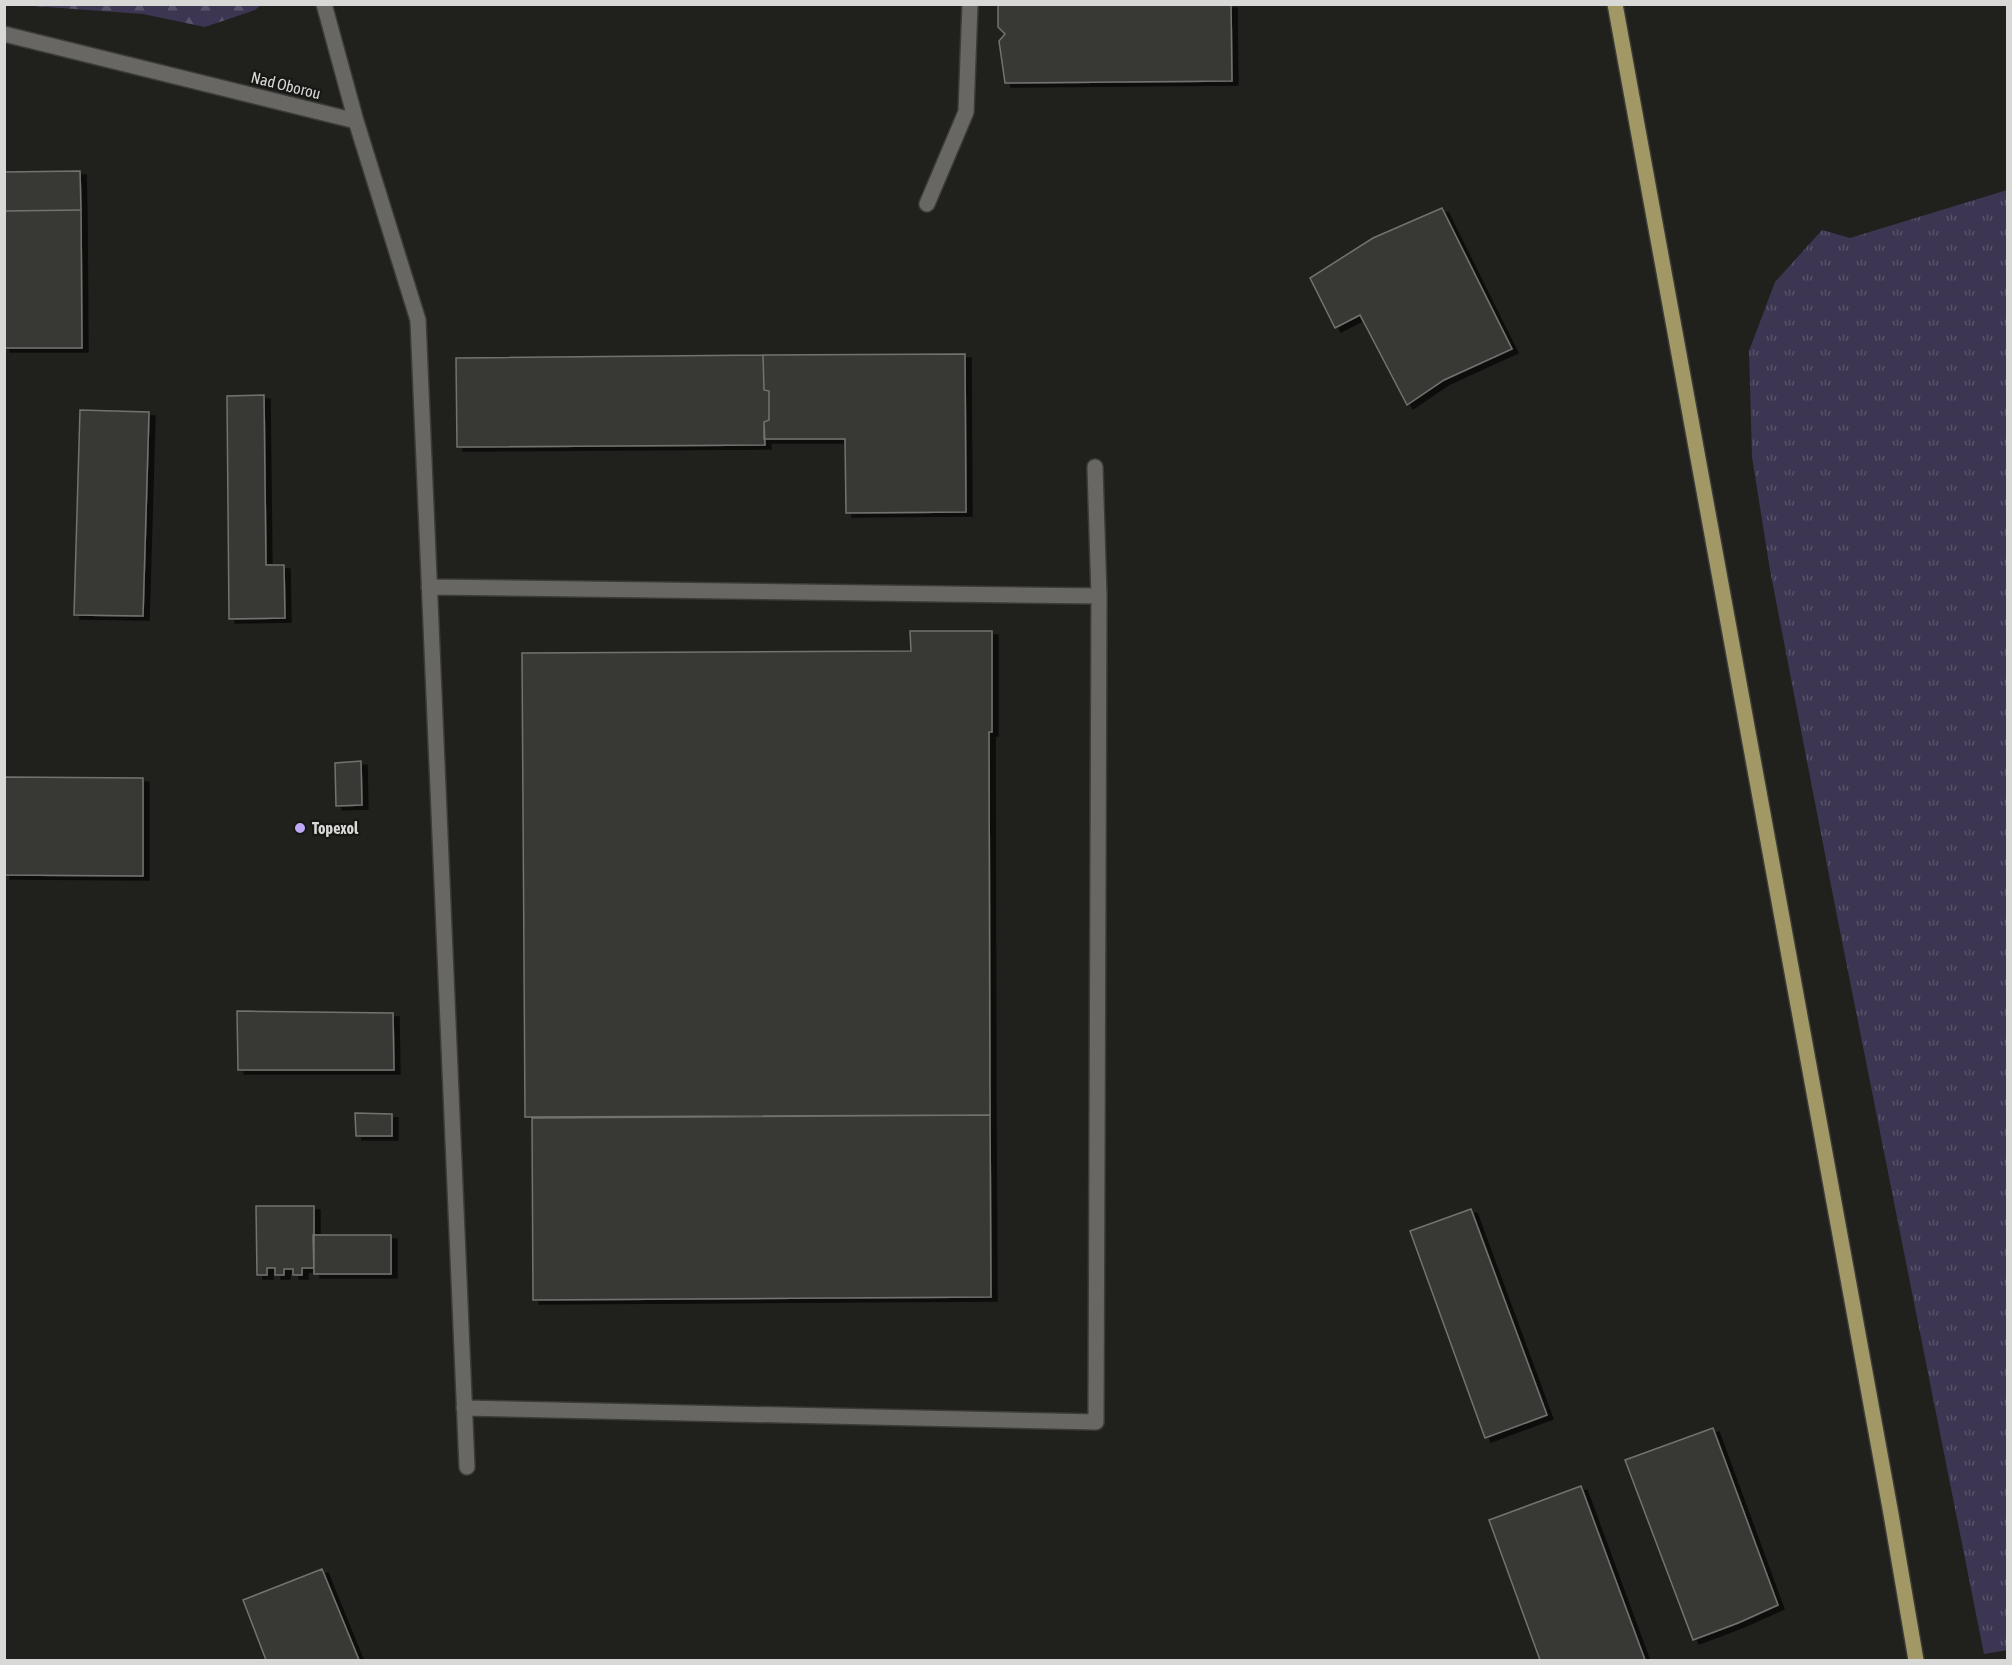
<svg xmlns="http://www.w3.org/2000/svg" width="2012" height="1665" font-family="'Asap Condensed',sans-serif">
  <defs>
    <pattern id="grass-tufts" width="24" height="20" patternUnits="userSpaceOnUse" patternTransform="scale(1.5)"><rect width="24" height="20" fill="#3d3652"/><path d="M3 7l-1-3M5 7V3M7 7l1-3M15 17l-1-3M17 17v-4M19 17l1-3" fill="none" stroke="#58526a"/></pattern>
    <pattern id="forest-firs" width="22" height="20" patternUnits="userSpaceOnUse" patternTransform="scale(1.5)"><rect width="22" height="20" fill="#3d3652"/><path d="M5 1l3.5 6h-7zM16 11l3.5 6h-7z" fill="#58526a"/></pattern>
    <filter id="shadow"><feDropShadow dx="6" dy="4" stdDeviation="0" flood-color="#0009"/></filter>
  </defs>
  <rect width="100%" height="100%" fill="#20201d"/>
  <path fill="url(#grass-tufts)" d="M2007,190L2008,1650L1984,1654L1835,906L1770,570L1752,457L1749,351L1775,282L1822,230L1850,238Z"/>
  <path fill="url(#forest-firs)" d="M19,5L261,4V5L255,10L205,27L143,14Z"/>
  <path fill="#393935" stroke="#73726f" stroke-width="1.5" filter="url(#shadow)" d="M998,4H1231L1232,81L1005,83L999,41L1005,34L998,27Z
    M80,171L81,210L4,211V172Z
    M1442,208L1512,349L1444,380L1407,405L1360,315L1335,328L1310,278L1373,238Z
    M81,210L82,348H4V211Z
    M965,354L966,512L846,513L845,439H764V422L769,420V391L764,390L763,355Z
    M763,355L764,390L769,391V420L764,422L765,445L457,447L456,358Z
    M264,395L266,565H284L285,618L229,619L227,396Z
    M80,410L149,412L143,616L74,615Z
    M910,631H992V732H989L990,1115L525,1117L522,653L911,651Z
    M361,761L362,805L336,806L335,763Z
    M4,777L143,778V876L4,875Z
    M237,1011L393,1013L394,1070H238Z
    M355,1113L392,1114V1136H356Z
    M990,1115L991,1297L533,1300L532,1118Z
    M256,1206H314V1268H302V1275H293V1269H284V1275H275V1268H267V1275H257Z
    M1471,1209L1547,1415L1485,1438L1410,1231Z
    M313,1235H391V1274H314Z
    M1713,1428L1778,1605L1738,1623L1693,1640L1625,1460Z
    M1581,1486L1645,1660H1540L1489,1520Z
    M322,1569L359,1660H266L243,1600Z"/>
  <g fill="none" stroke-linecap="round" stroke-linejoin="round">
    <g stroke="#3b3b39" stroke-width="18">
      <path id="minor" d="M324,4L356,121
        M4,34L356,121L418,320L467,1467
        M927,204L966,112L970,4
        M429,587L1099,596
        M464,1408L1096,1422L1099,596L1095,467"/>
    </g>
    <g stroke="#3b3b39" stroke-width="18">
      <path id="major" d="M1615,4L1891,1514L1916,1660"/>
    </g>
    <use href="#minor" stroke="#686764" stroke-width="15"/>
    <use href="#major" stroke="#a19866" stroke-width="15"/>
  </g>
  <circle fill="#bda9f5" stroke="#171714" stroke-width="2" cx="300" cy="828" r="6"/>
  <g text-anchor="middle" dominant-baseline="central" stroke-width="4.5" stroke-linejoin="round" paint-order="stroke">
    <g font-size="16" fill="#d8d8d6" stroke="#171714">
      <text transform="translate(286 85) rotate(14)">Nad Oborou</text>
    </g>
    <g font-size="16" font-weight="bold" fill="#d8d8d6" stroke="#171714" text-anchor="start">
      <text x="312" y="828">Topexol</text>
    </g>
  </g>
  <rect width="2012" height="1665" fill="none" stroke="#d8d8d6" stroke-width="12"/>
</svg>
